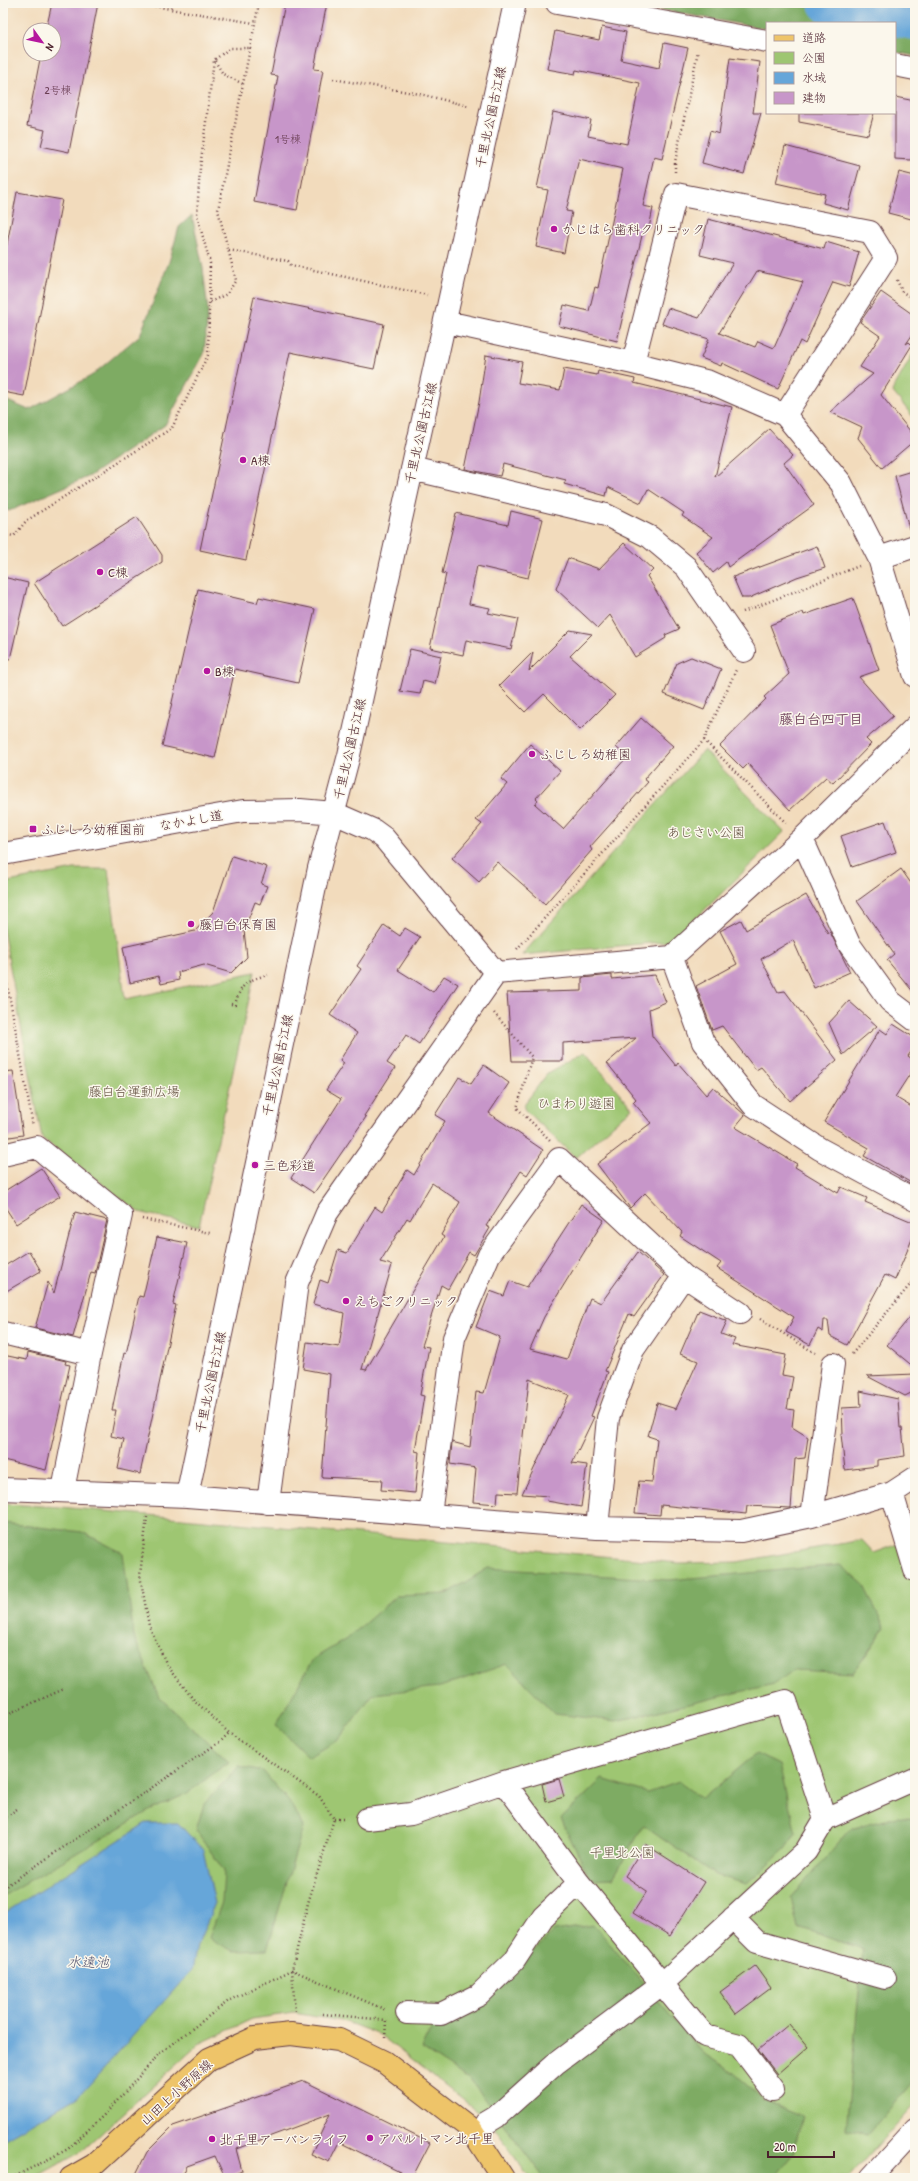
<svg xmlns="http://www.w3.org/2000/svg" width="918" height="2181" font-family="'Patrick Hand','Klee One',sans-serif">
  <rect width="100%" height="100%" fill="#fbf7ec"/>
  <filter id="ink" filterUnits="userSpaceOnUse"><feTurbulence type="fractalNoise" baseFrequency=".025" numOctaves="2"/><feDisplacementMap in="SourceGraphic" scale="8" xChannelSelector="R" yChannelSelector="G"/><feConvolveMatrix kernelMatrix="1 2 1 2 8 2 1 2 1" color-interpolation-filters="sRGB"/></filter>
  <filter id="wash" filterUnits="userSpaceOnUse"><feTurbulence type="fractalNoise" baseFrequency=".012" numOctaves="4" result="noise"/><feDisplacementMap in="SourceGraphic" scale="16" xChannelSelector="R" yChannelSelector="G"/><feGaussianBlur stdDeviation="0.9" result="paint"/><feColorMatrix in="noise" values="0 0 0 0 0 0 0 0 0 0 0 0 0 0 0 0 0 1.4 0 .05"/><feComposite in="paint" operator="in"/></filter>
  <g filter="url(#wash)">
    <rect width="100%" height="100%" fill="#f2dbbc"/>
    <path fill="#9ec672" stroke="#74724e" d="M915,350V417L914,418L892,391Z
      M704,750L784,832L673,941L522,955Z
      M74,869H108L125,999L255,972L199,1226L139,1212L42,1138L3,930V883Z
      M585,1052L632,1108L576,1158L524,1109L525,1103L548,1073Z
      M3,1504L60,1507L679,1563L737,1562L862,1540L874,1553L915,1538V2104L848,2178H529L490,2121L380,2035L346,2022L294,2013L252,2019L199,2044L81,2152L34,2178H3Z"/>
    <path fill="#7eab64" stroke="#646548" d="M624,3H802L915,25V56L895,52V23H767V29Z
      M192,215L203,268L208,311L204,354L165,425L90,476L9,511L3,508V399L29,410L91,376L140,335L169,262L179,227Z
      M3,1523L82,1532L123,1553L134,1637L159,1697L229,1762L186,1794L147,1812L3,1896Z
      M840,1565L863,1584L885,1628L853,1673L794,1670L774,1684L616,1721L555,1714L507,1664L440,1687L373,1694L338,1740L309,1757L276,1725L313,1659L348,1638L396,1596L446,1594L488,1568L669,1580Z
      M756,1754L779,1765L796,1833L785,1849L747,1884L715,1875L644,1825L613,1878L590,1879L561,1819L602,1779L648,1793L679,1782L702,1799Z
      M239,1766L263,1771L294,1808L303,1827L267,1950L233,1951L209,1938L222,1902L224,1871L196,1830L204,1804Z
      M897,1817L915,1819V2079L868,2134L846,2129L863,1949L798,1928L791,1898L850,1829Z
      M594,1925L702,2053L725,2066L764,2100L803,2116L793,2154L773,2178H544L470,2080L422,2049L432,2027L477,2011L554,1931Z"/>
    <path fill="#66a6d9" stroke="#586282" d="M146,1823H178L203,1850L215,1903L197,1946L192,1970L79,2096L3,2140V1914Z"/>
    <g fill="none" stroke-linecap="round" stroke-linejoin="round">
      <path stroke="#66a6d9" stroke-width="40" d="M828,3L915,20"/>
    </g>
    <g id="blocks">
      <path fill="#c796c9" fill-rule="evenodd" d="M52,3H98L69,152L41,146L45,130L27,126L41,54H54V30H46Z
        M285,3H327L314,69L323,70L297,210L254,202L278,76L271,75Z
        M602,27L626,32L621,60L659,68L664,43L688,48L662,159L654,157L643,206L653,208L649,228L644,227L617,341L559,326L564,305L589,311L595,287L598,288L623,169L579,159L566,211L572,212L564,253L536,247L548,190L537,188L553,112L591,120L588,136L627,144L640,83L576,70L575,74L547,69L555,31L599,40Z
        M730,58L760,62L753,113H761L744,174L702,163L710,131L719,134Z
        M895,97L915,101V141L911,160L895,159Z
        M799,113H874L868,135L799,122Z
        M785,146L860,166L848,210L823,203L825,194L776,183Z
        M899,172L915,176V220L888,213Z
        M17,192L62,200L24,396L3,392V265Z
        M708,219L824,249L826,242L859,252L849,287L833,282L805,344L800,341L778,389L722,363L721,366L701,358L709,339L662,324L668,308L699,318L733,263L700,255ZM757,271L803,282L774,348L758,341L755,347L719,333Z
        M881,292L915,316V331L906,344L909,342L912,345L881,395L915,437V440L882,468L858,438L862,427L830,412L873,374L860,367L880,336L860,322Z
        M254,297L384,324L374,369L290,352L246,560L200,550Z
        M486,355L522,362L518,383L560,390L564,369L597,375L598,371L635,379L634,383L732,407L715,477L769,429L793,455L784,463L814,505L728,567L726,562L713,573L696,552L713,537L682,516L684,513L648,489L641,503L608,487L606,496L564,484L566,480L503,464L500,476L465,469L479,402Z
        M915,470V528L909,529L895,476Z
        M511,511L543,519L528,578L477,566L469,604L490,608L488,613L518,619L511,649L466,640L463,655L430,648L446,574L442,573L456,513L508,525Z
        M137,517L162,555V562L62,626L34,583Z
        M624,543L653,570L647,576L679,629L665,635L666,638L635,657L610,615L598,628L556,589L568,558L599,569Z
        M817,546L825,568L797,577L749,598H742L733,577Z
        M3,577L28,583L10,659L3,658Z
        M198,589L257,603L259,597L315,609L298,683L235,669L215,758L162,746Z
        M853,598L879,670L859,677L893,716L866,739L871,744L833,783L826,777L790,810L748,764L743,769L720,746L766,699L764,697L789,674L770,625L803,612L804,615Z
        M570,630L592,634L570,656L615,695L580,730L544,694L525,712L499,686L533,652L529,671Z
        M410,649L441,656L435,684L423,681L420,694L400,691Z
        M691,657L721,669L704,710L664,694L677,663Z
        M641,718L673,746L644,779L648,782L590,847L592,850L545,904L497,862L479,882L452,858L482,824L476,820L507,784L501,779L530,744L560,771L536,798L538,800L535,804L563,829L627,757L616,747Z
        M885,821L896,852L852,867L841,836Z
        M232,856L267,867L261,884L267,886L260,904L255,902L244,930L247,957L231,973L204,965L178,972L179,980L161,984L159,976L130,983L123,947L195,931L213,912Z
        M901,869L915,889V994L887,960L894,954L857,901Z
        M806,895L828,933L830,932L850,972L814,988L793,940L761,959L778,992L785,991L837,1060L790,1101L761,1067L756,1070L722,1026L712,1030L696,986L737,964L720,931L741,920L746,930Z
        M384,925L400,936L405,928L420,937L398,970L433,992L444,976L458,984L419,1044L406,1035L387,1063L395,1068L364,1116L366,1117L314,1193L291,1178L341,1099L326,1090L344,1063L340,1060L357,1033L330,1015L361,969L357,966Z
        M612,975V979L655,975L666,1002L649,1009L652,1036L676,1066L678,1063L706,1095L713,1087L745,1115L735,1127L797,1164L795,1167L838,1193L841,1187L867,1198L865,1202L915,1223V1232L895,1280L885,1275L847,1345L830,1336L828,1320H824L823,1332L818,1329L810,1345L786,1332L794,1317L717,1268L721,1263L680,1236L682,1232L645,1193L630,1208L597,1164L651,1123L633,1102L636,1099L607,1063L636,1038L563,1043V1061H512L507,993L582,991V978Z
        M849,1001L877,1026L843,1055L829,1023Z
        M893,1024L915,1038V1046L908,1056L915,1061V1066L895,1097L915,1109V1185L864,1156L869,1148L824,1122L880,1029L887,1034Z
        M484,1065L509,1083L489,1113L543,1150L527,1175L521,1171L486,1226L490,1228L474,1255L469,1252L448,1289L441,1285L422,1346L429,1347L420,1395L424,1396L415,1451L419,1452L415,1493L381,1490L382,1480L322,1477L330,1374L303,1369L307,1342L339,1347L344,1313L313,1304L320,1280L328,1283L338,1250L347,1253L375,1207L382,1212L407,1170L414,1175L445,1121L435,1115L459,1077L471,1084ZM432,1183L460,1202L441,1235L444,1237L366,1370L362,1369L392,1265L380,1262L407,1218L410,1220Z
        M13,1071L23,1135L3,1138V1072Z
        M41,1168L60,1196L16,1224L3,1204V1192Z
        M581,1204L604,1220L544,1317L530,1349L567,1359L590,1298L601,1303L638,1252L664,1275L634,1317L629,1314L605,1371L608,1372L591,1416L594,1417L572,1463L587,1465L581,1507L547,1501L548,1496L522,1494L569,1395L529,1379L517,1493L498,1492L497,1504L473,1502L476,1468L450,1464L452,1442L470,1447L476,1392L484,1393L500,1337L476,1327L490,1291L504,1296L510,1281L527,1287Z
        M75,1212L107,1220L95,1273L91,1272L73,1337L35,1328L48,1282L54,1293Z
        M157,1237L187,1243L173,1304L176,1305L140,1474L118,1469L124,1439L111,1436L116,1410H112L124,1353L126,1354L139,1296L143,1297Z
        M29,1251L41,1271L3,1293V1267Z
        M699,1310L727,1321L721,1334L735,1339L732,1345L786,1355L782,1375L793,1377L787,1409L794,1410L792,1427L808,1437L805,1458L795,1459L791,1508L747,1506L746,1514L661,1505L660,1515L635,1513L639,1481L652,1482L657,1439L648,1436L657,1403L676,1409L698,1361L680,1354Z
        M915,1311V1368L887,1345Z
        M28,1352L66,1361L65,1364L70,1365L46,1470L3,1460V1355L27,1360Z
        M915,1374V1391L905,1396L867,1376Z
        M860,1391L898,1399L900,1428H902L905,1456L877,1460V1466L845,1470L841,1434H843L842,1408L861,1407Z
        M559,1779L564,1797L546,1802L542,1784Z
        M645,1844L704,1882L670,1936L633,1913L647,1891L625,1876Z
        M755,1966L771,1988L736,2014L720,1992Z
        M789,2024L808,2047L777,2074L758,2050Z
        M304,2081L430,2143L412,2178L339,2142L329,2162L311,2154L330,2114L236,2149L242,2171L225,2178L215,2156L187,2166L181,2178H134L147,2152L173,2126Z"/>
    </g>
  </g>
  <g filter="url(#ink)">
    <use href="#blocks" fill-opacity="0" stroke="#633b41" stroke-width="1"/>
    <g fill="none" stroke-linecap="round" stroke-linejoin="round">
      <g stroke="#633b41" stroke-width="24">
        <path id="minor" d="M557,3L767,41
          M895,65L915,69
          M446,322L633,363L709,382L785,415L841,483L879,558L915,676
          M633,363L676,194L870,232L886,258L785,415
          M412,469L606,515L650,537L686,567L744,651
          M879,558L915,546
          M802,839L849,944L890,1001L915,1020
          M3,854L243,811L300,810L334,813L373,830L384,838L496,973
          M672,957L802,839L915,727
          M3,1155L37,1147L121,1215L90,1354L63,1490
          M684,1276L740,1313
          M3,1333L90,1354
          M3,1489L187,1496L597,1528L741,1531L812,1516L892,1493L915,1478
          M892,1493L915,1570
          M187,1496L319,868L349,755L515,3
          M268,1503L297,1283L327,1213L496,973L672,957L703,1042L753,1105L820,1149L915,1200
          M430,1514L454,1338L489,1255L559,1159L684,1276L633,1350L608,1418L597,1528
          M812,1516L833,1364
          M504,1782L579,1883L705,2036L739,2045L773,2090
          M367,1819L411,1814L504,1782L786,1701L825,1819
          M733,1918L757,1942L885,1978
          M407,2013L441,2014L479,1995L514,1961L543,1917L579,1883
          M486,2123L496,2117L555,2064L663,1983L806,1851L825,1819L915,1779
          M871,2178L915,2130"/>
      </g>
      <g stroke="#633b41" stroke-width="24">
        <path id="major" d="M71,2178L94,2165L209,2059L255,2038L291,2034L339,2040L384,2062L471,2129L503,2178"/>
      </g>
      <path stroke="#633b41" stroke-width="2.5" stroke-dasharray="1 3" stroke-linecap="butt" d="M139,3L170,9
        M173,3L170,9L254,23
        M215,61L223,74L243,84
        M333,79L420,94L468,106
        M675,172V162L698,51
        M229,250L288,261L291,265L427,295
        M897,280L902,292L915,299
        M210,302L227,294L236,280L218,210L259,3
        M3,534L14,536L26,521L172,428L208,355L210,263L197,215L200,168L214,60L230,48H249
        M743,612L859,566
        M704,740L787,824
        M517,949L704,740L736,670
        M3,961L33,1126
        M231,1004L235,1005C240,984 249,979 268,975
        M494,1013L532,1057L517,1108L550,1140
        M142,1219L210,1233
        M760,1319L815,1353
        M852,1354L915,1279
        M147,1517L140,1575L149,1626L167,1665L193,1699L229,1733L319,1796L334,1819L308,1903L292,1970L295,2013
        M3,1716L64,1689
        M3,1819L17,1809
        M334,1819H346
        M3,1888L221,1741L229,1733
        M323,2014L386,2020
        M385,2038L386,2021
        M12,2178L68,2149L108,2111L160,2053L230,2000L292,1970L386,2010"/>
      <use href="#minor" stroke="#fff" stroke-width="22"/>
      <use href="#major" stroke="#eec469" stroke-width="22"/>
    </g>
  </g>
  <g fill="#b5179e" stroke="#fbf7ec" stroke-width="1.5">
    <circle cx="554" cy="229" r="4"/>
    <circle cx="243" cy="460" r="4"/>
    <circle cx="100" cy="572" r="4"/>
    <circle cx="207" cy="671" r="4"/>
    <circle cx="532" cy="754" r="4"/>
    <rect x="29" y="825" width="8" height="8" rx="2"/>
    <circle cx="191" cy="924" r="4"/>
    <circle cx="255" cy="1165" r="4"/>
    <circle cx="346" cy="1301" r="4"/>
    <circle cx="370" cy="2138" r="4"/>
    <circle cx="212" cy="2139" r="4"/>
  </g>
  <g text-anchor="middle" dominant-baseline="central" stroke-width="3" stroke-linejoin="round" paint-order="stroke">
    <g font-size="11" fill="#693d52">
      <text x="58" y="90">2号棟</text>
      <text x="288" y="139">1号棟</text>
    </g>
    <g font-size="13" fill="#4a1f2b" stroke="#fbf7ec">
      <text transform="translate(490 117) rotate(-78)">千里北公園古江線</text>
      <text transform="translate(420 433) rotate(-77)">千里北公園古江線</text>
      <text transform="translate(349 749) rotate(-77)">千里北公園古江線</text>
      <text transform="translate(191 820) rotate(-10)">なかよし道</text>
      <text transform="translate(277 1065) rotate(-78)">千里北公園古江線</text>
      <text transform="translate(210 1382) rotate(-78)">千里北公園古江線</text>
      <text transform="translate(176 2092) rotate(-42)">山田上小野原線</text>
    </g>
    <g font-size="13" fill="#4a1f2b" stroke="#fbf7ec" text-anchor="start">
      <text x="562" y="229">かじはら歯科クリニック</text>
      <text x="251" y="460">A棟</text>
      <text x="108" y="572">C棟</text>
      <text x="215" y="671">B棟</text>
      <text x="540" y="754">ふじしろ幼稚園</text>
      <text x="41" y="829">ふじしろ幼稚園前</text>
      <text x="199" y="924">藤白台保育園</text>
      <text x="263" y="1165">三色彩道</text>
      <text x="354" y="1301">えちごクリニック</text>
      <text x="378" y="2138">アパルトマン北千里</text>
      <text x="220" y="2139">北千里アーバンライフ</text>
    </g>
    <g font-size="13" fill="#635140" stroke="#fbf7ec">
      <text x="706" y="832">あじさい公園</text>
      <text x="134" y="1091">藤白台運動広場</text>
      <text x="576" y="1103">ひまわり遊園</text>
      <text x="622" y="1852">千里北公園</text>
    </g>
    <g font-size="14" font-weight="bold" fill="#764962" stroke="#fbf7ec">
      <text x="821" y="718">藤白台四丁目</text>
    </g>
    <g font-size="14" font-style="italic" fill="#555571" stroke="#fbf7ec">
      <text x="88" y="1961">水遠池</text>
    </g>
  </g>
  <rect width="918" height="2181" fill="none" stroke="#fbf7ec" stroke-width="16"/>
  <rect x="766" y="22" width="130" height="92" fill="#fbf7ec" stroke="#b4a19f"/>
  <rect x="774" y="35" width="20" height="6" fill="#eec469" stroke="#b4a19f"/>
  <text x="802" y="42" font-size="12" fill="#4a1f2b">道路</text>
  <rect x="774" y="52" width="20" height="12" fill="#9ec672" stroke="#b4a19f"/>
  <text x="802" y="62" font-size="12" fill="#4a1f2b">公園</text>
  <rect x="774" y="72" width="20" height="12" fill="#66a6d9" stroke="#b4a19f"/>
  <text x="802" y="82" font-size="12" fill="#4a1f2b">水域</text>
  <rect x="774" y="92" width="20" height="12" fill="#c796c9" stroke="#b4a19f"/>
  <text x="802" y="102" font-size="12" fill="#4a1f2b">建物</text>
  <g transform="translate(42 42) rotate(123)"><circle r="19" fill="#fbf7ec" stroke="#b4a19f"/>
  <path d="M0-3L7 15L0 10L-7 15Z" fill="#b5179e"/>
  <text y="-6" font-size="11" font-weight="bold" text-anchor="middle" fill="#4a1f2b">N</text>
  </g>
  <path d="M768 2151v6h66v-6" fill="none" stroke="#4a1f2b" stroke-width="2"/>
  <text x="774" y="2151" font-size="12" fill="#4a1f2b" stroke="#fbf7ec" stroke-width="3" paint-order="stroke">20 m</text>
</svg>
